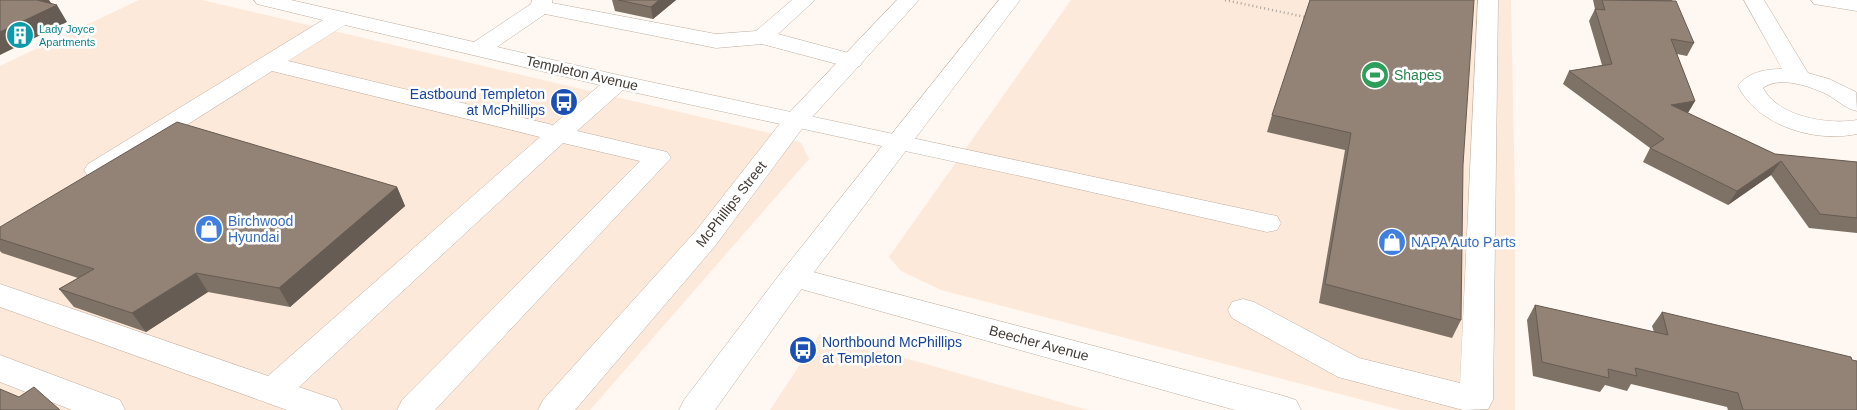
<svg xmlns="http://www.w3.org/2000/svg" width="1857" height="410" font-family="Helvetica,sans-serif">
  <rect width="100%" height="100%" fill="#fff7f1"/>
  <path fill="#fde9d9" d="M139,0H202L774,134L801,143L809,159L590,410H0V66Z
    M1071,0H1511L1515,201V410H1401L941,290L901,271L889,257Z
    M820,334L1088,410H770Z"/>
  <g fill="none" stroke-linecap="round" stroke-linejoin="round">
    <g stroke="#bfaea0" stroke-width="1">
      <path id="minor" d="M254,0H291L474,42L531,4L532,0H552V3L716,34L756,31L792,0H815L778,34L860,56L863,61L860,66L852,68L762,44L716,48L545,14L497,47L618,75L1267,214L1277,216L1281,223L1277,230L1267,232L1030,178L623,90L577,131L667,152L671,158L435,410H397L402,400L640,161L563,143L299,387L337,400L342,410H287L0,307V284L268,376L540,137L272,71L106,176L97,178L88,176L84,170L88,164L323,20L257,4ZM345,25L600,85L553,125L288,61Z
        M1478,0H1498L1493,400L1488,409L1463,410L1338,377L1232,318L1228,310L1232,302L1243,299L1254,302L1359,358L1460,383Z
        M1744,0H1764L1808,73L1829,79L1856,92L1857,111C1847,109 1839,102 1830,96C1813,87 1780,75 1763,88C1778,117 1828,125 1857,120V134C1815,143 1758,126 1738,86C1748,72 1766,69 1782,69Z
        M1811,0H1857V11L1814,4Z
        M794,267L1284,396L1296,400L1301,410H1235L783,284L779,277L783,270Z
        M0,355L120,400L125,410H72L0,382Z"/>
    </g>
    <g stroke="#bfaea0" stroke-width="1">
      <path id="major" d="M897,0H919L804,126L715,246L575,410H538L543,400L695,232L786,116Z
        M999,0H1020L805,284L715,410H679L684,400L783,270Z"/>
    </g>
    <path stroke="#aaa39d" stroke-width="2.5" stroke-dasharray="1 3" stroke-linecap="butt" d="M1225,0L1305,17"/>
    <use href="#minor" fill="#fff" fill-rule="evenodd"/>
    <use href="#major" fill="#fff" fill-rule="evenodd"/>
  </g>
  <path fill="#7e7165" d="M612,0H676L653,19L615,11Z
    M1310,0L1461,320L1452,338L1319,303L1345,150L1267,132L1272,115Z
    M1593,0H1672L1694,43L1687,56L1677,54L1695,101L1688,113L1775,154L1857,162V233L1809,228L1771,175L1728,205L1643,162L1650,148L1563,84L1569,71L1602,65L1589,21L1595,9Z
    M397,187L405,206L290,307L208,292L146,332L74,307L59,289L78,278L2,253L0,251V227Z
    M1535,305L1654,332L1652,326L1662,312L1857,410H1728L1727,407L1631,384L1627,391L1605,385L1600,392L1533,376L1527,320Z"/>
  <path fill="#675c53" d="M37,0H49L53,6L57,5L67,22L0,55V32Z
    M659,0H676L653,19L651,7Z
    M1695,101L1687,114L1671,105Z
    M1781,161L1771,175L1728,205L1737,191Z
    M397,187L405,206L290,307L279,288Z
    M196,273L208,292L146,332L132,313Z"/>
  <path fill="#938376" stroke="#675c53" d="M0,0H37L57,5L0,32Z
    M618,0H659L651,7Z
    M1310,0H1474L1463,165L1461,320L1325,284L1351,133L1272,115Z
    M1602,0L1676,1L1694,43L1671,39L1695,101L1671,105L1775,154L1857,162V218L1820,214L1781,161L1737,191L1650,148L1664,139L1569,71L1612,64L1595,9L1605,10Z
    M177,122L397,187L279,288L196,273L132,313L59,289L94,269L0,239V227Z
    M1535,305L1668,335L1662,312L1851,357L1852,360L1857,361V410H1743L1738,393L1635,368L1637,376L1608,369L1609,378L1542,362Z
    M34,387L60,410H0V389L19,397Z"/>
  <defs>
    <g id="building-disc" transform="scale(1.4375)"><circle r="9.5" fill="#0f9aa8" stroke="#fff"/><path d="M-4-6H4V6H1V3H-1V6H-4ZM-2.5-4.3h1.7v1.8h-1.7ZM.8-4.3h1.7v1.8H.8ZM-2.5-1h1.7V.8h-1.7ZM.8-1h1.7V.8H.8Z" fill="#fff"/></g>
    <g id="stadium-disc" transform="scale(1.4375)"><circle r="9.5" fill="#2e9e5b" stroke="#fff"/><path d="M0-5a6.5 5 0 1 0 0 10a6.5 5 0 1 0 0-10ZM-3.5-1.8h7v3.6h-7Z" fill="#fff"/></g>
    <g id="bus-disc" transform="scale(1.4375)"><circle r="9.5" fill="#1a4fb4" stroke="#fff"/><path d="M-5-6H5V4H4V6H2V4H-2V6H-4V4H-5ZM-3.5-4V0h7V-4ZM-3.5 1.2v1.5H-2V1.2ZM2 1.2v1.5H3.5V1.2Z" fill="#fff"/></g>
    <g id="shop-disc" transform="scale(1.4375)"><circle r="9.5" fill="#3f7fe0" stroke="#fff"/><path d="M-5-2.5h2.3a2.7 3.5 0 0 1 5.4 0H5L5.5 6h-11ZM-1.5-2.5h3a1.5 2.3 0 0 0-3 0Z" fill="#fff"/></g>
  </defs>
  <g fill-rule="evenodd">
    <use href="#building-disc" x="20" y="35"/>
    <use href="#stadium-disc" x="1375" y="75"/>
    <use href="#bus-disc" x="564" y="102"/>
    <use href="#shop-disc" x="209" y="229"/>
    <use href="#shop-disc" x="1392" y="242"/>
    <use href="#bus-disc" x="803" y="350"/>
  </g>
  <g text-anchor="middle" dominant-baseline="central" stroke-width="5" stroke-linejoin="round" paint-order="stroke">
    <g font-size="11" fill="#0d838f" stroke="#fff" text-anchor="start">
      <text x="39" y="29">Lady Joyce<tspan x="39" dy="13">Apartments</tspan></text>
    </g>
    <g font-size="14" fill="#403934" stroke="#fff">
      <text transform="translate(582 73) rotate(13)">Templeton Avenue</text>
      <text transform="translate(731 204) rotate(-52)">McPhillips Street</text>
      <text transform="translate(1039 343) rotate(15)">Beecher Avenue</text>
    </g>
    <g font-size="14" fill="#27864d" stroke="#fff" text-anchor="start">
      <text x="1394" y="75">Shapes</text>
    </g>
    <g font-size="14" fill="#164399" stroke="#fff" text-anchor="end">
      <text x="545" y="94">Eastbound Templeton<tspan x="545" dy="16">at McPhillips</tspan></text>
      <text x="822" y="342" text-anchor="start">Northbound McPhillips<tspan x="822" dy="16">at Templeton</tspan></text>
    </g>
    <g font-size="14" fill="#366cbe" stroke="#fff" text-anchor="start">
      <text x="228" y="221">Birchwood<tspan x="228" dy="16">Hyundai</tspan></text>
      <text x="1411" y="242">NAPA Auto Parts</text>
    </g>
  </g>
</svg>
